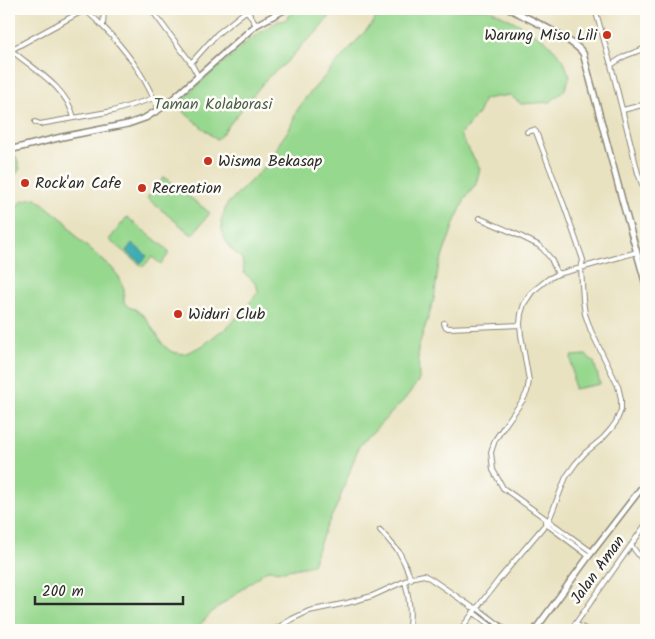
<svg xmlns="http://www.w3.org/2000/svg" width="655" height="639" font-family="Kalam,sans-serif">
  <rect width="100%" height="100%" fill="#fdfcf7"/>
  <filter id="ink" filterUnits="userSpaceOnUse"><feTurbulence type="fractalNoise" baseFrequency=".02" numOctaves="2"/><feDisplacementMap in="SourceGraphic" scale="10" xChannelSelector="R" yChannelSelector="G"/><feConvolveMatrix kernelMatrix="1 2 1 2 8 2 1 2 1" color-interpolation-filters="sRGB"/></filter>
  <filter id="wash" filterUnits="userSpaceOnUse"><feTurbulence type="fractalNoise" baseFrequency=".0096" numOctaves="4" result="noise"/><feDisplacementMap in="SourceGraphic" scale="20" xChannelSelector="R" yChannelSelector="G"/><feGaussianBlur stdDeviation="1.12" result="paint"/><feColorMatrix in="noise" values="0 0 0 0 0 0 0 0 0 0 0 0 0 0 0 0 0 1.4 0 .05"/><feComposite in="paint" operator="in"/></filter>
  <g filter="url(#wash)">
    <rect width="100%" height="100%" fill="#e9e2c1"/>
    <path fill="#97d88f" stroke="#61825d" d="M301,9H336L314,35L304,43L287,62L267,78L217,140L180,109L178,103L181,100L249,40L278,21C285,21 286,19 291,14C293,12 298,10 301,9Z
      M381,9H489L517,23L546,41L563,59L570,77L564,91L550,102L521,104L510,95L484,99L478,114L460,135L480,168L476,184L465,199L455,221L438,269L434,299L418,349L419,380L404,400L359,446L338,503L325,530L316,553L313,565L283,571L267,570L212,612L195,630H9V211C21,204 20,199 36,198L66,222L78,239L93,252L112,268L119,277L124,289V302L128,307L135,309L145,317L164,346L172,352L184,354L204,345L218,333L227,328L238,316L242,313L258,292C258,284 250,278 244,273L242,259L230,248L223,235L221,221L227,204L263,169L275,153L280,142L290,128L296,112L307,96L370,26L377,17Z
      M16,156L20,169L9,182V159Z
      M164,177L210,213L192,235L147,198Z
      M127,217L168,250V255L161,264L152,257L143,267L109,240Z
      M586,355L594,362L600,384L574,389L571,356Z"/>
    <path fill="#39aab3" stroke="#326a6f" d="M132,243L147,256L141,263L126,251Z"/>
  </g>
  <g filter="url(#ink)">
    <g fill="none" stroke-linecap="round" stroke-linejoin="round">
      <g stroke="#8a8676" stroke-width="6">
        <path id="minor" d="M83,9C94,16 102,26 111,35C134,61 145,78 159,110
          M151,9L191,63L198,76
          M246,9L256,25
          M595,9L611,65L638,173L646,196
          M103,26L104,9
          M11,50C33,69 67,87 74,118
          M9,51L86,9
          M191,63L217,34L247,10L251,9
          M611,65L625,56L646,48
          M623,110L646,104
          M35,122L40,124L113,111L154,98
          M9,141L13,148
          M479,218L516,234L538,245L543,249L551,259L558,274
          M444,323L445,326L448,328L520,325
          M545,522L546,524L589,556
          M380,530L399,552L404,562L411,579
          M631,545L646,565
          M592,552L503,488L493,470L491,452L495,440L505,425L523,400L527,392L529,381L521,335L520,324L521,314L524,304L532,292L548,279L558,274L581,268L637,252
          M405,582C409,597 412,614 408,630
          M473,612L496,630
          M575,624L587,630
          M274,630L292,619L309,611L347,603L372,596L414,577L424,575L431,579L472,607L477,608L506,630
          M460,630L500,578L549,520L566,477L576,463L585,453L603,438L611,429L616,422L621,410V399L618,386L591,331L585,314L583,300L581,268L583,260L565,208L536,132L534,130L527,132
          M571,630L646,524"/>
      </g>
      <g stroke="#8a8676" stroke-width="8">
        <path id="tertiary" d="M510,9C527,18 573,39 583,53L624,207L646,285
          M9,150L62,137L128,124L145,118L166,105L256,25L286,9
          M535,630L589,556L646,482"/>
      </g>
      <use href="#minor" stroke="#fff" stroke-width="4"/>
      <use href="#tertiary" stroke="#fff" stroke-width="5"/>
    </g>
  </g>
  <g fill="#c8321e" stroke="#fdfcf7" stroke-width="2">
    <circle cx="607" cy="35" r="5"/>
    <circle cx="208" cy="161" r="5"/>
    <circle cx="25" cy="183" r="5"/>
    <circle cx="142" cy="188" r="5"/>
    <circle cx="178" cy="314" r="5"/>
  </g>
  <g text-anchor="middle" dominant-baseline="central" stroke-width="5" stroke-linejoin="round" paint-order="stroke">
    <g font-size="16" fill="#2b2b2b" stroke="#fdfcf7" text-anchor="start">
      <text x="597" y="35" text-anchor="end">Warung Miso Lili</text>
      <text x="218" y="161">Wisma Bekasap</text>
      <text x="35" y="183">Rock'an Cafe</text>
      <text x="152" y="188">Recreation</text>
      <text x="188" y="314">Widuri Club</text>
    </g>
    <g font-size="16" fill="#4b5f49" stroke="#fdfcf7">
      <text x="213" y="104">Taman Kolaborasi</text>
    </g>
    <g font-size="16" fill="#2b2b2b" stroke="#fdfcf7">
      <text transform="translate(598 570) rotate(-54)">Jalan Aman</text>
    </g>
  </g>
  <rect width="655" height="639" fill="none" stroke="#fdfcf7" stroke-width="30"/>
  <path d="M35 596v8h148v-8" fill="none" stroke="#2b2b2b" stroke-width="2.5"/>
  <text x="42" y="596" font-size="15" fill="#2b2b2b" stroke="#fdfcf7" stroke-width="4" paint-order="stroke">200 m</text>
</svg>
